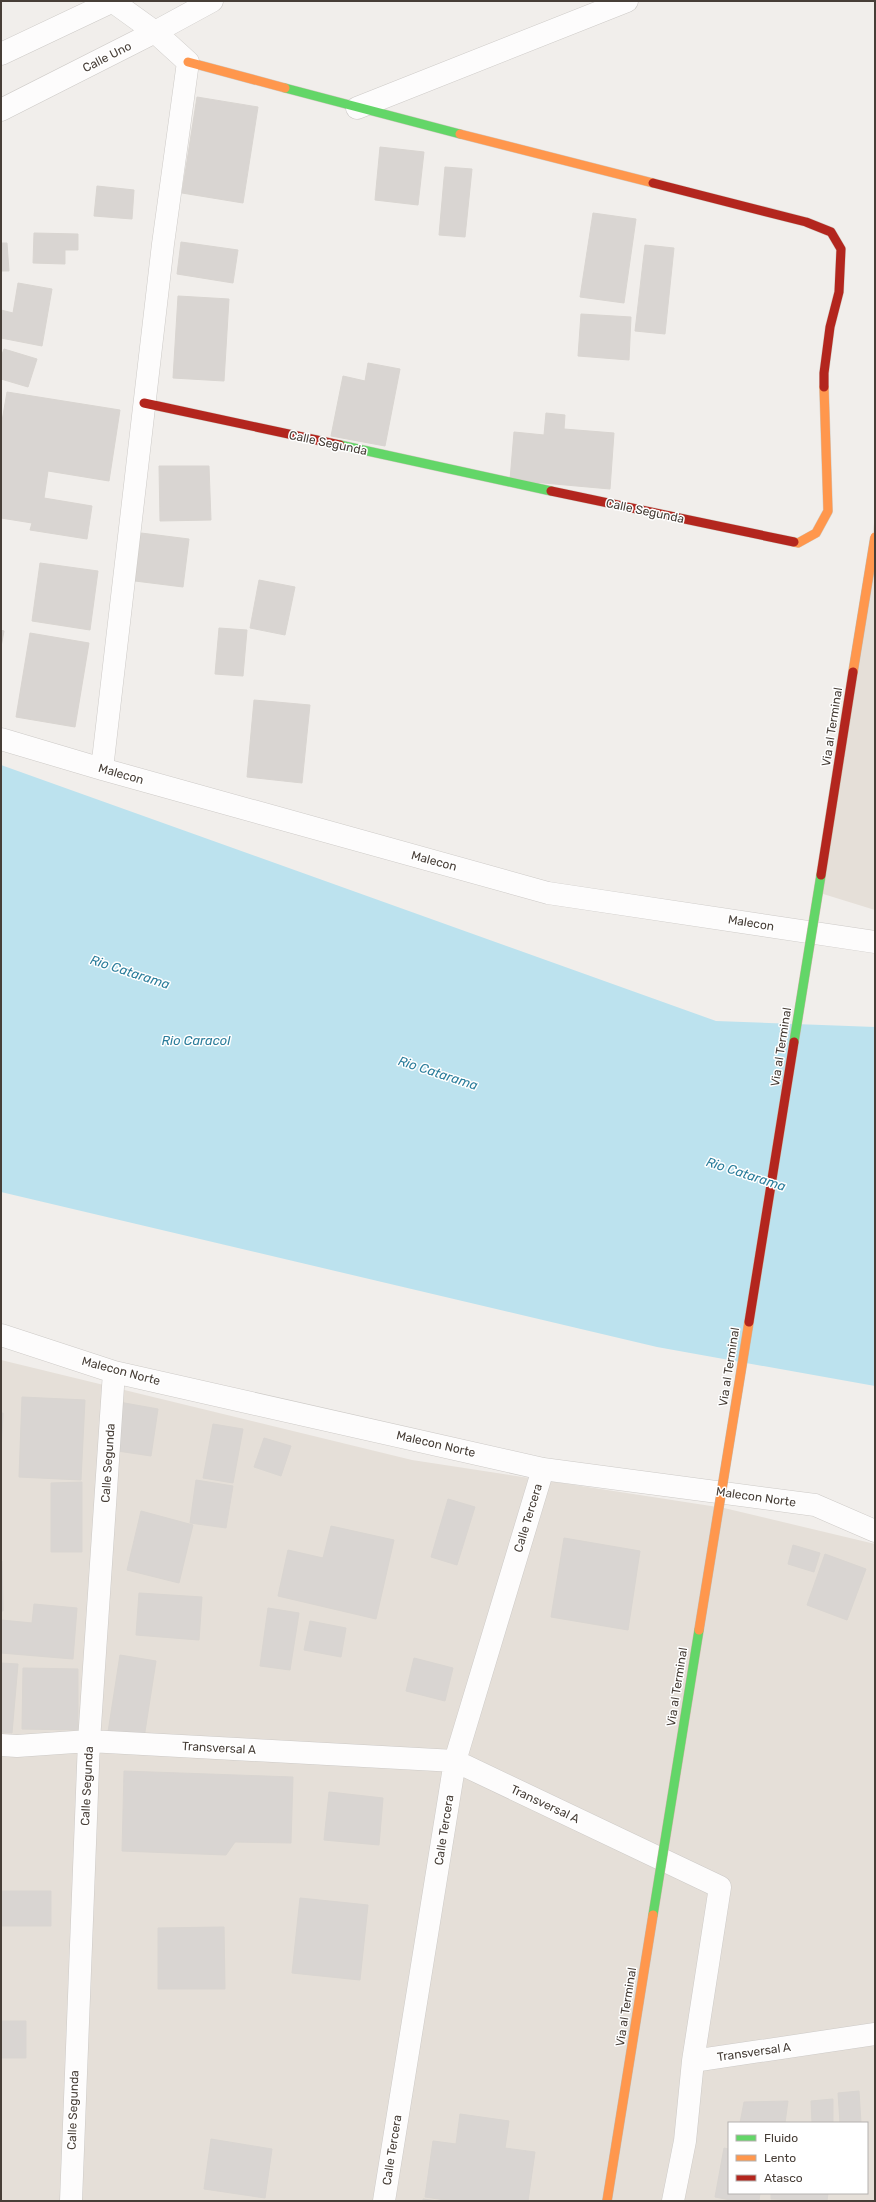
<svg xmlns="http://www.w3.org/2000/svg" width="876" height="2202" font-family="Rubik,sans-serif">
  <rect width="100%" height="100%" fill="#f1eeeb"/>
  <path fill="#e5dfd8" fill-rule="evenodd" d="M875,516V910L820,893Z
    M1,1360L412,1460L724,1508L875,1544V2201H1ZM729,2123H867V2193H729Z"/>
  <path fill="#bce2ee" d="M1,765L716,1021L875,1027V1386L657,1347L1,1192Z"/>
  <path fill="#d9d5d2" stroke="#d9d5d1" d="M197,97L258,107L243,203L182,193Z
    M380,147L424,152L418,205L375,200Z
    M445,167L472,169L465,237L439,235Z
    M97,186L134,190L132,219L94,216Z
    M593,213L636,219L624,303L580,297Z
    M34,233L78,234V250H65V264L33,263Z
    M181,242L238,250L233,283L177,274Z
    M1,243H7L9,271H1Z
    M645,245L674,248L665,334L635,331Z
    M18,283L52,289L42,346L1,338V310L13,313Z
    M178,296L229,299L224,381L173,378Z
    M581,314L631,317L629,360L578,356Z
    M4,349L37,359L28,387L1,379V357Z
    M368,363L400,369L385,446L331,436L343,376L365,381Z
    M7,392L120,410L109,481L48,471L44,498L92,506L87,539L30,530L32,523L1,518V427Z
    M546,413L565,415L564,429L614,433L610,489L510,480L514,432L544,435Z
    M159,466H209L211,520L160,521Z
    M141,533L189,539L183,587L135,581Z
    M40,563L98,571L90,630L32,621Z
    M259,580L295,587L285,635L250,628Z
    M219,628L247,630L243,676L215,674Z
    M1,630L4,631L1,647Z
    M30,633L89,643L75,727L16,717Z
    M254,700L310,705L302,783L247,777Z
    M22,1397L85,1400L81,1480L19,1477Z
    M119,1402L158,1409L151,1456L111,1450Z
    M1,1413H3L1,1452Z
    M213,1424L243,1429L233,1483L203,1478Z
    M264,1438L291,1446L281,1476L254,1467Z
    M196,1480L233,1486L226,1528L190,1523Z
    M82,1482V1552H51V1483Z
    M448,1499L475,1507L457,1565L431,1557Z
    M141,1511L193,1525L179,1583L127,1570Z
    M331,1526L394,1540L376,1619L278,1596L288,1550L323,1558Z
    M564,1538L640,1551L628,1630L551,1617Z
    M793,1545L820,1553L814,1572L788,1564Z
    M825,1554L866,1569L847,1620L807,1605Z
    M1,1561H2L3,1611H1Z
    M139,1593L202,1597L199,1640L136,1635Z
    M34,1604L77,1608L73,1659L1,1653V1620L32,1623Z
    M268,1608L299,1613L290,1670L260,1666Z
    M310,1621L346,1628L341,1657L304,1650Z
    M120,1655L156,1661L144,1738L108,1732Z
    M414,1658L453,1668L445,1701L406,1691Z
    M1,1663L18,1664L12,1733L1,1732Z
    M23,1668L78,1669V1730L22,1729Z
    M124,1771L293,1777L291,1843L235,1842L226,1855L122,1851Z
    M329,1792L383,1798L379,1845L324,1840Z
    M1,1891H51V1926H1Z
    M300,1898L368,1905L360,1980L292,1973Z
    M224,1927L225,1989H158V1928Z
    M1,2021H26V2058H1Z
    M859,2091L861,2123H840L838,2093Z
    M833,2099V2123H812L811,2101Z
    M788,2101L785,2123H740L744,2102Z
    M460,2114L509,2121L505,2148L535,2152L528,2201H452L425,2197L433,2141L456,2144Z
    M211,2139L272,2149L265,2198L204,2189Z
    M724,2148L729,2149V2193H760L759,2201H736L715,2197Z
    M771,2193H828L827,2201L771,2199Z
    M423,2199L438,2201H423Z"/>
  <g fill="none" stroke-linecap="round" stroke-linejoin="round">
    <g stroke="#cdcac7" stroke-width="23">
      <path id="street" d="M1,54L113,1
        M357,108L627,1
        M1,110L155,32L212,1
        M1,739L102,769L548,893L875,942
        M102,769L163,244L188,62L155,32L112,1
        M1,1335L114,1372L543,1469L815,1505L875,1531
        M1,1745L17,1746L89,1741L455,1761L720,1887L693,2061L875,2034
        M71,2201L89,1741L114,1372
        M384,2201L455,1761L543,1469
        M673,2201L685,2141L693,2061"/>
    </g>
    <g stroke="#d2cbc3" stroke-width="10">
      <path id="fast" d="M285,88L460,134
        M340,445L551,491"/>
    </g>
    <g stroke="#d2cbc3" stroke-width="10">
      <path id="slow" d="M188,62L285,88
        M460,134L653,183
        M794,542L798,543L816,533L828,511L824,387"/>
    </g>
    <g stroke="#d2cbc3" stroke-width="10">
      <path id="jam" d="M653,183L806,222L831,232L841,249L839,292L830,327L824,373V387
        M144,403L340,445
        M551,491L794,542"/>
    </g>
    <use href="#street" stroke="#fdfcfc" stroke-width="22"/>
    <use href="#fast" stroke="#63d668" stroke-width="9"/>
    <use href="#slow" stroke="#ff974d" stroke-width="9"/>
    <use href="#jam" stroke="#b3261e" stroke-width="9"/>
    <g stroke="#c9b7a6" stroke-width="10" stroke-linecap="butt">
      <path id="fast-bridge" d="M794,1042L821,875
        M653,1915L699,1630"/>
    </g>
    <g stroke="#c9b7a6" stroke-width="10" stroke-linecap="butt">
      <path id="slow-bridge" d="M853,672L875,537
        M699,1630L749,1322
        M607,2201L653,1915"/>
    </g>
    <g stroke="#c9b7a6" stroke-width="10" stroke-linecap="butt">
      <path id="jam-bridge" d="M821,875L853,672
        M749,1322L794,1042"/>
    </g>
    <use href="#fast-bridge" stroke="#63d668" stroke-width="9"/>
    <use href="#slow-bridge" stroke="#ff974d" stroke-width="9"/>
    <use href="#jam-bridge" stroke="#b3261e" stroke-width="9"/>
  </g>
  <g text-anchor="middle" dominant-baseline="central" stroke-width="3" stroke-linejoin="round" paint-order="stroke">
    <g font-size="12" fill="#473e37" stroke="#fff">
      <text transform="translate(107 57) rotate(-27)">Calle Uno</text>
      <text transform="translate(328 443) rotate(12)">Calle Segunda</text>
      <text transform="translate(645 511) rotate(12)">Calle Segunda</text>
      <text transform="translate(832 727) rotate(-81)">Via al Terminal</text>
      <text transform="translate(121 774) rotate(16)">Malecon</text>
      <text transform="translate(434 861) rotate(15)">Malecon</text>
      <text transform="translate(751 923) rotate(9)">Malecon</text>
      <text transform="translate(781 1047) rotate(-81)">Via al Terminal</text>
      <text transform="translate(729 1367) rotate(-81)">Via al Terminal</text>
      <text transform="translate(121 1371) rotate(15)">Malecon Norte</text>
      <text transform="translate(436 1444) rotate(13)">Malecon Norte</text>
      <text transform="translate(108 1463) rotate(-86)">Calle Segunda</text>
      <text transform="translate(756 1497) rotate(8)">Malecon Norte</text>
      <text transform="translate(528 1518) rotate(-73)">Calle Tercera</text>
      <text transform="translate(677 1687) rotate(-81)">Via al Terminal</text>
      <text transform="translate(219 1748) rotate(3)">Transversal A</text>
      <text transform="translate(87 1786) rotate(-87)">Calle Segunda</text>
      <text transform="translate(545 1804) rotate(25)">Transversal A</text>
      <text transform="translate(444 1830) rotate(-81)">Calle Tercera</text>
      <text transform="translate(626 2007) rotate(-81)">Via al Terminal</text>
      <text transform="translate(754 2052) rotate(-8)">Transversal A</text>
      <text transform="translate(73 2110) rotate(-88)">Calle Segunda</text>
      <text transform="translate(392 2150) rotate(-81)">Calle Tercera</text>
    </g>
    <g font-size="13" font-style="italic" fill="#2b7d9b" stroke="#fff">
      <text transform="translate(130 972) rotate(18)">Rio Catarama</text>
      <text x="196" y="1040">Rio Caracol</text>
      <text transform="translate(438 1073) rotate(18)">Rio Catarama</text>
      <text transform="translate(746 1174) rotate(18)">Rio Catarama</text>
    </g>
  </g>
  <rect width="876" height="2202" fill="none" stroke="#473e37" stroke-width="4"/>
  <rect x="728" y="2122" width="140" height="72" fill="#ffffff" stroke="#b5b2af"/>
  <rect x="736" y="2135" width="20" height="6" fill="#63d668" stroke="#b5b2af"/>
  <text x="764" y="2142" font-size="12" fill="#473e37">Fluido</text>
  <rect x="736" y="2155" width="20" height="6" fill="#ff974d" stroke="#b5b2af"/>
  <text x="764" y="2162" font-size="12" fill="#473e37">Lento</text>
  <rect x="736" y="2175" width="20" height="6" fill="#b3261e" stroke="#b5b2af"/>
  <text x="764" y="2182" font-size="12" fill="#473e37">Atasco</text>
</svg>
